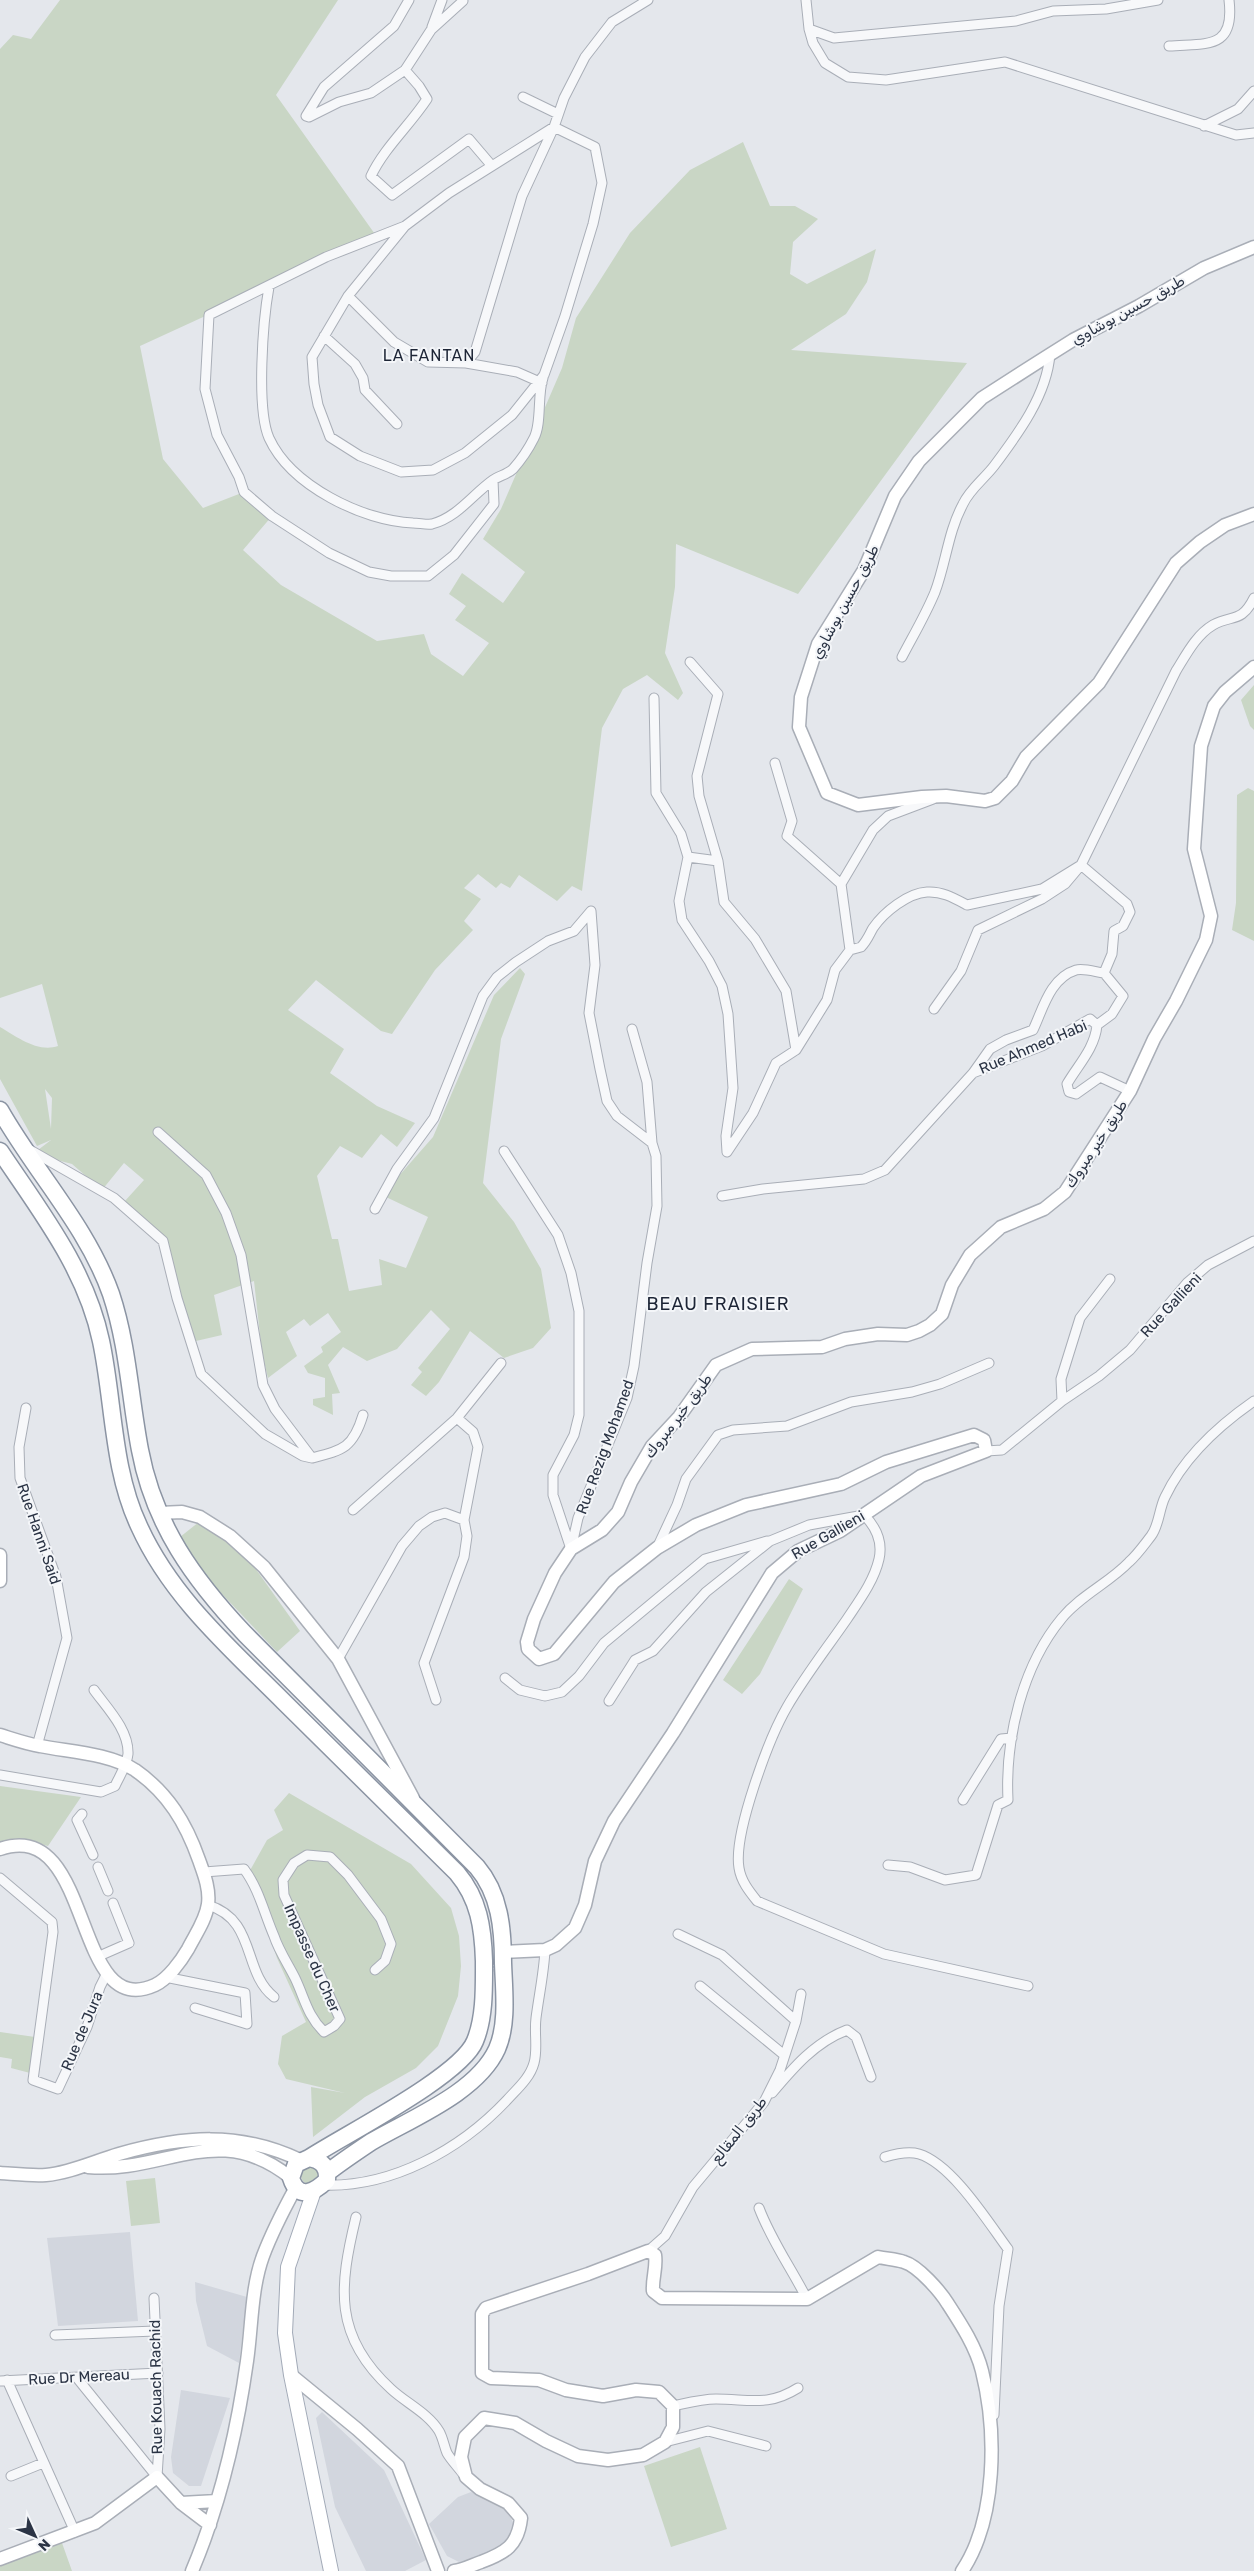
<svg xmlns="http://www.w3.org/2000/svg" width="1254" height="2571" font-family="Rubik,'Noto Naskh Arabic',sans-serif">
  <rect width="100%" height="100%" fill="#e4e7ec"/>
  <path fill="#d2d6de" d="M130,2232L138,2321L58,2326L47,2238Z
    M195,2282L247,2297L239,2363L207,2346L196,2301Z
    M181,2390L230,2398L201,2486H189L173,2473L171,2457Z
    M322,2412L384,2470L426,2560L405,2571H366L335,2507L316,2418Z
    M471,2492L491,2500L508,2511L514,2525L508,2544L475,2559L459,2562L447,2556L429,2524L458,2497Z"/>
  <path fill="#c9d6c5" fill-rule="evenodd" d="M60,0H338L276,95L377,237L140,346L163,459L203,508L244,492L272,516L243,550L281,585L377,641L424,634L431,654L463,676L489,643L455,620L466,606L449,594L462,573L503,603L525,572L483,539L501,509L562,368L576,318L630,233L690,170L743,142L770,206H795L818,219L793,242L790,274L807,284L876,249L867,282L846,314L791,350L967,363L798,594L676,544L675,587L665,653L683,693L678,700L647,675L623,689L602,728L582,891L572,886L557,901L519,875L510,888L501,883L496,888L478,874L464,888L481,899L464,921L473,930L435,970L392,1034L381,1031L316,980L288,1010L344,1049L330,1073L377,1106L415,1123L397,1147L381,1134L362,1158L340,1146L317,1176L332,1239H338L349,1291L382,1285L379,1259L406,1268L428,1217L386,1197L397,1178L433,1137L494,995L520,968L525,974L501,1039L483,1183L514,1222L541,1269L551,1328L533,1348L504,1358L470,1331L439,1382L426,1396L411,1385L422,1372L418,1368L450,1329L431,1310L397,1349L367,1361L343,1347L328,1365L340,1393L332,1394L333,1415L313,1405V1399L325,1397V1378L308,1373L304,1366L323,1352L321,1347L341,1332L328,1313L310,1326L304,1319L286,1332L297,1356L268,1378L262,1353L254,1281L214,1295L222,1335L196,1341L157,1237L124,1202L144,1180L124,1163L102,1190L72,1164L45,1157L38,1150L51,1140L37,1146L0,1079V1027C17,1037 38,1053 58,1046L42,984L0,998V49L13,35L31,39ZM45,1089L52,1098L51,1129Z
    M1254,685V730L1250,726L1241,700Z
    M1248,788L1254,791V941L1232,930L1236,903L1237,795Z
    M199,1522L226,1538L253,1565L300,1631L277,1652L203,1574L180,1537Z
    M789,1579L803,1589L760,1674L742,1694L723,1680Z
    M0,1786L81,1797L48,1846L26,1840L0,1843Z
    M289,1793L411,1864L451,1908L459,1936L461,1966L458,1996L438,2046L416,2068L365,2097L313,2137L311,2087L345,2093L286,2079L278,2064L282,2036L306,2022L277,1958L248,1874L267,1840L283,1830L274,1810Z
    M0,2032L35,2037L30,2073L11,2068L12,2059L0,2057Z
    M312,2163L323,2176L309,2185C300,2181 300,2176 302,2167Z
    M155,2178L160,2223L131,2226L126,2181Z
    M700,2447L727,2529L671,2547L644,2466Z
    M62,2543L72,2571H0V2564Z"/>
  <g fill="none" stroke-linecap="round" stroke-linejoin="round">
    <g stroke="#a9aeb7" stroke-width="11">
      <path id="street" d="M409,0L394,26L324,87L306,116L309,117L339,102L371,93L405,70L419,86L427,99C410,125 384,148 371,176L392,195L469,139L492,166
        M806,0L809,29L813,43L825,63L848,77L886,80L1005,62L1236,135L1254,133
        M432,27L442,0
        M809,29L834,38L1016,21L1053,11L1106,9L1158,0
        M1169,46C1207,43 1235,50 1229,0
        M405,70L431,30L463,1
        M523,97L558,114
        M1204,126L1238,109L1254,91
        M554,127L595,147L602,183L593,224L565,316L544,375L512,415L465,453L433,470L401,472L360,456L330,437L318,405L314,384L312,357L348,296L405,226L449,193Z
        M405,226L326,257L209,315L205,389L217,435L239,477L244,492L272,516L329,553L369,572L391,576H428L454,555L494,504L493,480
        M269,287C263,320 256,408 269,438C291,486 363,521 413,523C419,523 427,525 432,524C458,517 473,494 493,480C499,476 508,474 513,469C521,460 529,448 534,438C542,423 537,395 543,378
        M348,296L394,342L428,362L466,363L475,352L522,196L554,127L564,98L585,57L612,22L648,0
        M324,336L355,364L363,378L365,390L397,424
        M466,363L517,372L542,383
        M902,657C913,636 926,614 935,592C946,563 948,532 963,504C970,489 984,479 994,466C1018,434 1047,395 1050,354
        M690,662L718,694L697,776L699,796L718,861L724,902L755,939L786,991L796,1050
        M654,698L656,793L681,834L688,857L679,901L682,920L709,961L722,986L728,1014L733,1088L726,1136L727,1152
        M688,857L718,861
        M841,884L873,830L888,816L933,799
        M850,950L861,947C867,941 869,935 873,928C884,912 908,893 927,892C942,891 954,898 967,905L1042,889L1081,865L1176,671C1186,655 1196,635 1213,625C1232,614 1241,624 1254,598
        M1097,1025L1112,1014L1123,996L1104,973
        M632,1029L647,1082L652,1143
        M973,1073L1042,1046L1090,1019L1097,1025C1095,1048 1078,1065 1067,1084L1069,1092L1076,1094L1100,1077L1130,1091
        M30,1150L114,1198L163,1241L177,1298L201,1374L265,1434L303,1456L312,1458L275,1409L263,1385L241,1255L226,1213L206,1175L158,1132
        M504,1151L558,1235L571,1273L579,1311V1415L574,1435L553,1475V1495L571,1549
        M727,1152L753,1113L776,1063L796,1050L827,1000L835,970L850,950L841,884L787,836L792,821L775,763
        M722,1196L763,1189L864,1179L885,1170L973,1073L990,1049L1006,1040L1033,1030C1043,1009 1050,978 1076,970C1084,968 1096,972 1104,973L1112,954L1114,931L1123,926L1130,912L1127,904L1081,865L1065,884L1042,899L978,930L961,971L934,1009
        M375,1209L397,1169L434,1118L483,996L497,977L516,962L548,941L574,931L591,911L595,965L589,1013L600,1069L607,1101L617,1116L652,1143L656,1156L657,1206L647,1263L634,1366L627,1398L578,1518L571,1549
        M1062,1401L1061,1379L1080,1318L1110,1279
        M26,1408L19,1447L20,1478L56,1577L67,1638L37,1746
        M457,1418L473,1432L478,1447L464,1520
        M986,1451L1002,1450L1062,1401L1099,1376L1130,1350L1187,1283L1208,1265L1254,1241
        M312,1458C343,1450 353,1448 363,1415
        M353,1510L457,1418L501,1363
        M657,1548L677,1505L686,1479L718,1435L733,1430L787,1426L851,1402L912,1392L940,1384L989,1363
        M338,1659L402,1546L419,1526L432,1517L445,1513L464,1520L467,1536L464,1557L424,1663L436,1700
        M505,1678L520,1690L545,1696L562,1692L579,1676L604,1643L705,1559L767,1541
        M609,1701L635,1660L653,1651L706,1592L770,1541L809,1525L864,1515C876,1527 883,1541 879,1559C874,1581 859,1601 847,1619C827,1648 805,1676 787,1707C769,1738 733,1834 739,1868C741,1881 749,1891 757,1901L884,1954L1028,1986
        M0,1775L101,1792L115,1786C119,1777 127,1765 128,1754C129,1730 107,1708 94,1690
        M963,1800L1001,1739L1012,1738
        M82,1814L77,1820L93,1855
        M888,1865L910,1867L945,1880L976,1875L998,1805L1008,1800C1005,1739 1022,1666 1062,1618C1081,1595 1109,1583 1129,1562C1137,1555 1144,1545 1151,1536C1159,1526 1159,1509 1165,1497C1184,1457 1218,1426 1254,1401
        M98,1867L108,1891
        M204,1872L244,1869C259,1889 264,1913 274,1936C279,1951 288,1964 295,1978C305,1999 307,2015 324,2032L334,2026L340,2019L284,1895L283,1880L294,1863L307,1855L330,1857L348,1875L381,1919L391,1944L385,1961L375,1970
        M0,1878L52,1922L53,1932L33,2080L58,2089L87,2027L100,1987L107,1973
        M208,1905C257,1920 242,1972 274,1997
        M678,1934L722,1955L796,2021
        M97,1957L129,1943L113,1903
        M165,1977L245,1993L247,2024L195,2008
        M700,1986L783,2054
        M772,2093C793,2068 815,2042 847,2030L856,2037L871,2077
        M885,2157C895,2154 909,2151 919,2154C952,2164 988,2222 1008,2249L999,2306L994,2415
        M322,2185C391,2188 460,2150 507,2100C517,2089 530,2078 534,2063C538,2049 534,2033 536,2018C539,1995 544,1972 545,1950
        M759,2208C771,2240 791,2268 807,2299
        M356,2217C339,2287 333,2336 391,2389C406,2403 428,2413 439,2431C443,2438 444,2446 447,2453C451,2460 458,2467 463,2474
        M648,2251L665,2236L693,2187L764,2102L780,2070L796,2021L801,1994
        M154,2298L160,2429L157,2477
        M55,2335L155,2331
        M77,2378L157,2477
        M7,2380L75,2532
        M0,2381L158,2373
        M673,2406C687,2403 702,2399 716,2399C749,2399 768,2407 798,2388
        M665,2442L708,2431L766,2446
        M11,2476L43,2463"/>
    </g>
    <g stroke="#a9aeb7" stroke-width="15">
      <path id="secondary" d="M1254,247L1204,268L1139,306L1073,340L1046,357L982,398L919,461L895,496L864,570L818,644L801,697L799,727L827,793L858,805L922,797L946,796L985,801L995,798L1012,781L1026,757L1099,683L1176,563L1200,542L1225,525L1254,514
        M159,1513L182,1512L200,1517L230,1536L264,1567L338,1659L413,1798
        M0,1555V1581
        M0,1735C13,1739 27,1744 40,1746C70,1752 108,1753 135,1770C168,1793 186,1823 199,1860C204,1874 210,1889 208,1904C206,1920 195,1935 188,1949C181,1961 168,1979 155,1985C71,2023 95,1816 0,1849
        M503,1952L545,1950L556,1945L575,1928L585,1905L595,1861L614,1821L673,1733L772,1573L798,1551L840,1531L921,1476L986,1451L984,1440L974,1435L886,1462L841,1484L746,1505L696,1525L657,1548L614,1582L554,1654L539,1659L528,1649L527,1642L534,1619L555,1573L571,1549L602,1530L618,1512L631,1482L652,1446L679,1417L716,1365L752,1349L822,1347L845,1339L878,1334L907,1335L919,1331L930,1325L942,1314L952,1285L970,1255L1001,1227L1044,1209L1065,1192L1130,1091L1154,1039L1176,1001L1206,940L1211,916L1194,849L1201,746L1214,706L1225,692L1254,667
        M88,2167C165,2174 218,2119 291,2178
        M0,2173C15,2174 31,2176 46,2175C70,2173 95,2161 119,2154C183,2136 239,2131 300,2160
        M291,2375L357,2429L398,2466L438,2571
        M181,2503L217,2501
        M0,2559L95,2523L157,2477L181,2503L210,2525
        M192,2571C220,2505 237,2432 247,2361C252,2326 251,2289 263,2256C272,2232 284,2209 296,2187
        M454,2571C463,2570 472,2565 481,2562C505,2553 518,2546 521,2518L508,2503L480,2489L466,2477L461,2457L465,2437L484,2418L515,2423L546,2441L578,2456L608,2460L643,2455L665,2442L673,2427V2406L659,2392L636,2390L603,2396L566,2390L539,2380L491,2378L482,2373V2314L486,2308L588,2274L648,2251L655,2255C657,2268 652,2278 653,2291L662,2298L807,2299L878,2257C887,2259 896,2259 904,2262C918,2266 940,2291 948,2304C961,2324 976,2347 982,2371C997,2431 997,2519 962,2571"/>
    </g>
    <g stroke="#a3abb8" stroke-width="16">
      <path id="primary" d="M314,2191L288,2267L285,2333L291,2375L331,2571"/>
    </g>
    <g stroke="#8b94a3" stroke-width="19">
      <path id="highway" d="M0,1110C35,1172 87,1226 111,1294C128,1345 130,1398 140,1450C154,1525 194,1580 245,1634L477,1867C500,1894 503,1929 503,1963C504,1991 508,2024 497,2049C477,2093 410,2119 371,2142C356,2152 341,2162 327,2173
        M0,1151C40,1211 86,1269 101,1341C114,1402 112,1469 139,1526C171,1597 230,1648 284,1702C342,1759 400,1816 457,1873C479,1899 483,1928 484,1961C484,1986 485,2017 475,2041C461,2076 346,2134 309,2158L296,2164L291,2178C298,2201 315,2192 327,2180C328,2167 322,2160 309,2158"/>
    </g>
    <use href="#street" stroke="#f7f8fa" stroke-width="9"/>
    <use href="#secondary" stroke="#fff" stroke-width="12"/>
    <use href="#primary" stroke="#fff" stroke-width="14"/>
    <use href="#highway" stroke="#fff" stroke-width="16"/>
  </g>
  <g text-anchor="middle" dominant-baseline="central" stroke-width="4" stroke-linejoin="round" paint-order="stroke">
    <g font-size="15" fill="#2b3445" stroke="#f4f6f9">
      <text transform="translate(1128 310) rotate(-29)">طريق حسين بوشاوي</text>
      <text transform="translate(845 602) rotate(-62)">طريق حسين بوشاوي</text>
      <text transform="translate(1033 1047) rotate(-23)">Rue Ahmed Habi</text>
      <text transform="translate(1096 1144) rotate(-57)">طريق خير مبروك</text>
      <text transform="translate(1171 1305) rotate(-47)">Rue Gallieni</text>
      <text transform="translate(678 1416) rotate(-53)">طريق خير مبروك</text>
      <text transform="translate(605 1447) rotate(-70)">Rue Rezig Mohamed</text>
      <text transform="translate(39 1534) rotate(71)">Rue Hanni Said</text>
      <text transform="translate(828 1535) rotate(-30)">Rue Gallieni</text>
      <text transform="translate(312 1958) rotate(66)">Impasse du Cher</text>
      <text transform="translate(82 2031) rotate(-67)">Rue de Jura</text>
      <text transform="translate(739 2130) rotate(-52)">طريق المقالع</text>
      <text transform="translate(79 2377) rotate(-3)">Rue Dr Mereau</text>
      <text transform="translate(156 2387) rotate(-91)">Rue Kouach Rachid</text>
    </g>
    <g font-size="16" letter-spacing="1" fill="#1d2536" stroke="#f4f6f9">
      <text x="429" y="355">LA FANTAN</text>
    </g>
    <g font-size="18" letter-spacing="1" fill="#1d2536" stroke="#f4f6f9">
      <text x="718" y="1304">BEAU FRAISIER</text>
    </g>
  </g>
  <g transform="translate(35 2536) rotate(134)" stroke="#f4f6f9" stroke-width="4" paint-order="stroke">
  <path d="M0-4L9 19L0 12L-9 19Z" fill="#2b3445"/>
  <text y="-8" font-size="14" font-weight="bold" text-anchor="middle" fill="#2b3445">N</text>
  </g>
</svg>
